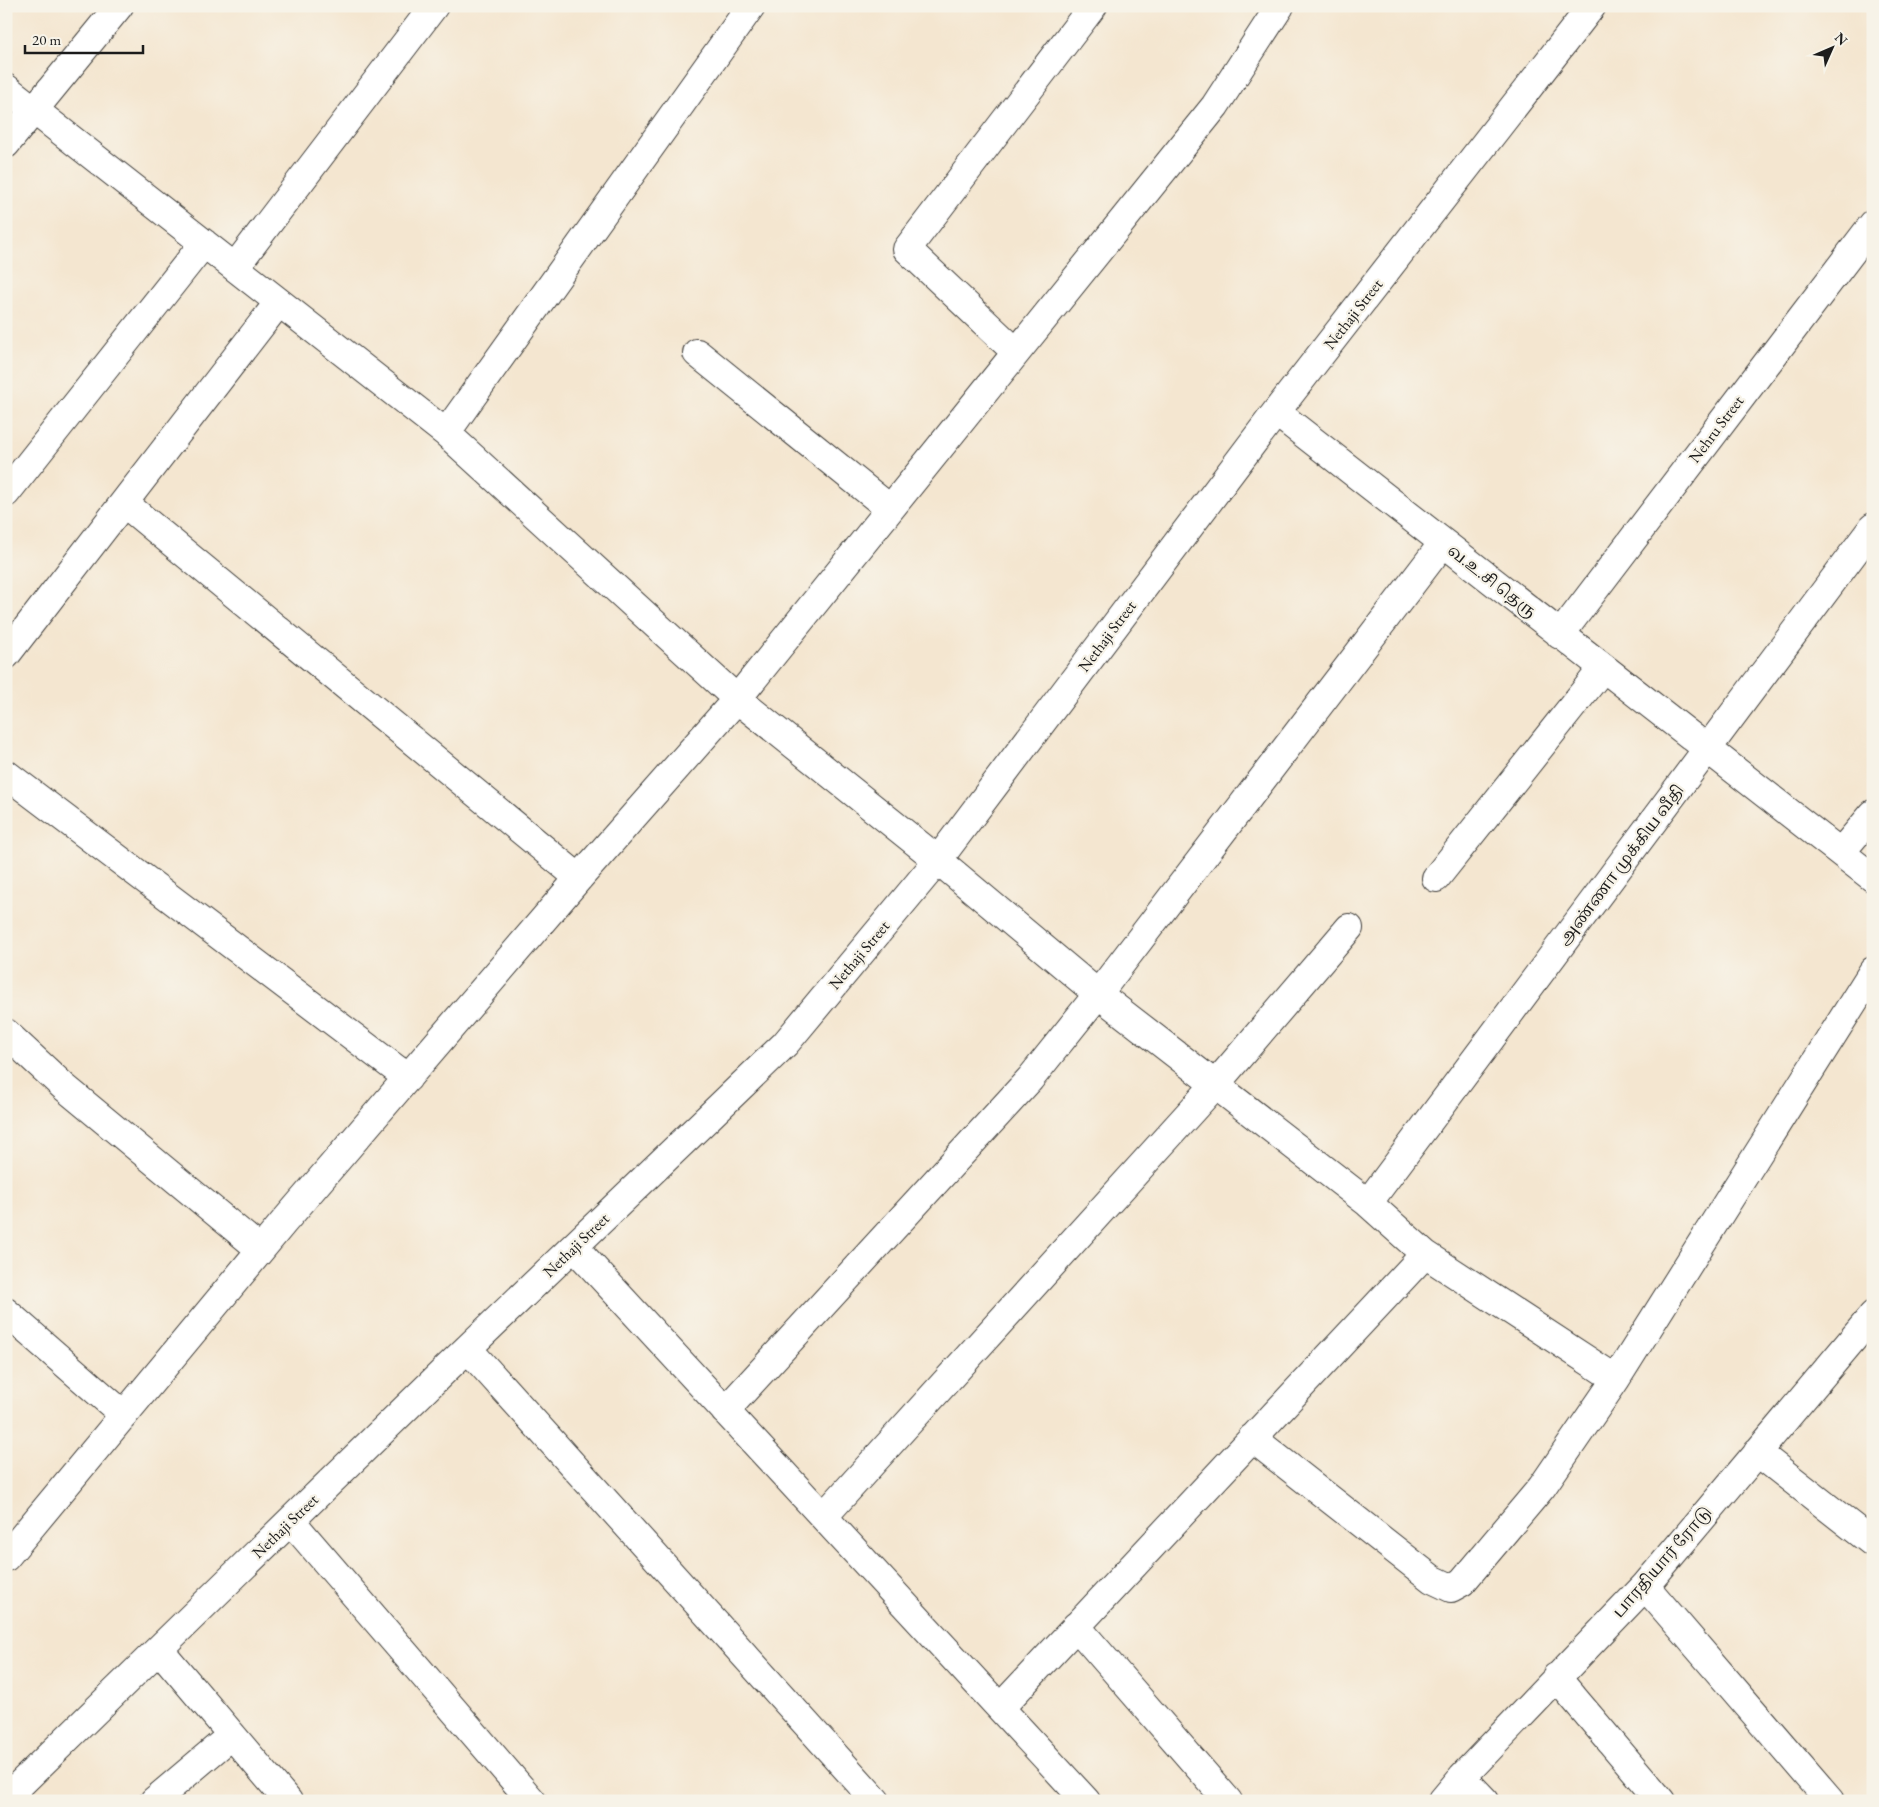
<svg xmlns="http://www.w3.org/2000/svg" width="1879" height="1807" font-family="'EB Garamond','Noto Serif Tamil',serif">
  <rect width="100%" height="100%" fill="#f7f3e8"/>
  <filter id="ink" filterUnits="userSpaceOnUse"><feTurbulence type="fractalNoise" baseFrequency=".02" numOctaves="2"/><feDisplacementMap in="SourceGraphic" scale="10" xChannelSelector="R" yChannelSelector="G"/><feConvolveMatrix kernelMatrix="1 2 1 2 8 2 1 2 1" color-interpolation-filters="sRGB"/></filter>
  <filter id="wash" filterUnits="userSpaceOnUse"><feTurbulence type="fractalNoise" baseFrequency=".0096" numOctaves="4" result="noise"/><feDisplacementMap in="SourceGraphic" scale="20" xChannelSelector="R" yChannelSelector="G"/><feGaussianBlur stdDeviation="1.12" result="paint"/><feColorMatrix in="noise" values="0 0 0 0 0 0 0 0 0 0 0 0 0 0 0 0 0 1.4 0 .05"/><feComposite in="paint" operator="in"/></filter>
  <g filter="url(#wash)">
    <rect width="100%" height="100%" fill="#f4e6d0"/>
  </g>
  <g filter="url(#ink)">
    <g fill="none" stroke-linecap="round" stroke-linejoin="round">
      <g stroke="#3c3a37" stroke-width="30">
        <path id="street" d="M6,88L446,433L737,699L938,860L1098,994L1368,1203L1425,1254L1616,1379L1873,971
          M6,144L119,6
          M235,267L434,6
          M1016,352L907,249L1093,6
          M697,353L889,508
          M1276,412L1873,878
          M446,433L751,6
          M6,493L204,243
          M124,503L579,878
          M1560,635L1873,224
          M6,655L279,302
          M6,774L408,1078
          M1841,852L1873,814
          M1436,878L1603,668
          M6,1033L63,1086L260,1249
          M1368,1203L1873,527
          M574,1247L1086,1801
          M6,1312L124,1415
          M468,1349L876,1801
          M725,1411L1030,1079L1098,994L1443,543
          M1252,1438L1432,1579L1451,1588L1462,1582L1542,1487L1616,1379
          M1757,1452L1873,1543
          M824,1516L1214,1086L1349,928
          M291,1521L532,1801
          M6,1557L283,1223L579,878L737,699L1215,106L1280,6
          M1645,1586L1830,1801
          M1076,1626L1228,1801
          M159,1649L288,1801
          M1556,1677L1661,1801
          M1001,1707L1425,1254
          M1462,1777L1485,1801
          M6,1798L445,1370L785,1044L938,860L1276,412L1592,6
          M154,1801L232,1735
          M1442,1801L1462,1777L1645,1586L1873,1315"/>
      </g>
      <use href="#street" stroke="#fff" stroke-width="28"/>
    </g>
  </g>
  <g text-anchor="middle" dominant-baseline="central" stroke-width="4.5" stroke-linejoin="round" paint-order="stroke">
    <g font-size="16" fill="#1c1c1c" stroke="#f7f3e8">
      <text transform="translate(1353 314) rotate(-52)">Nethaji Street</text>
      <text transform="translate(1716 429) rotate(-53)">Nehru Street</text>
      <text transform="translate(1492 581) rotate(38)">வ.உ.சி தெரு</text>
      <text transform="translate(1107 636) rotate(-53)">Nethaji Street</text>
      <text transform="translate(1621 865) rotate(-53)">அண்ணா முக்கிய வீதி</text>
      <text transform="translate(859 955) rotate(-50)">Nethaji Street</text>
      <text transform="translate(576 1245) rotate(-44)">Nethaji Street</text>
      <text transform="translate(285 1526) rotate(-44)">Nethaji Street</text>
      <text transform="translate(1662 1562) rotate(-49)">பாரதியார் ரோடு</text>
    </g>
  </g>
  <rect width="1879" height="1807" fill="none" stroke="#f7f3e8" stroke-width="25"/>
  <g transform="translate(1832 48) rotate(45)" stroke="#f7f3e8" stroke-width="4" paint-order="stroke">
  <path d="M0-4L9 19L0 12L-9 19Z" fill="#1c1c1c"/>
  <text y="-8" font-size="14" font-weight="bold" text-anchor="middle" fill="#1c1c1c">N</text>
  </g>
  <path d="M25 45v8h118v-8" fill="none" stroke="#1c1c1c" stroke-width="2.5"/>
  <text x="32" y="45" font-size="15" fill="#1c1c1c" stroke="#f7f3e8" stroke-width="4" paint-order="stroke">20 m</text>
</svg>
